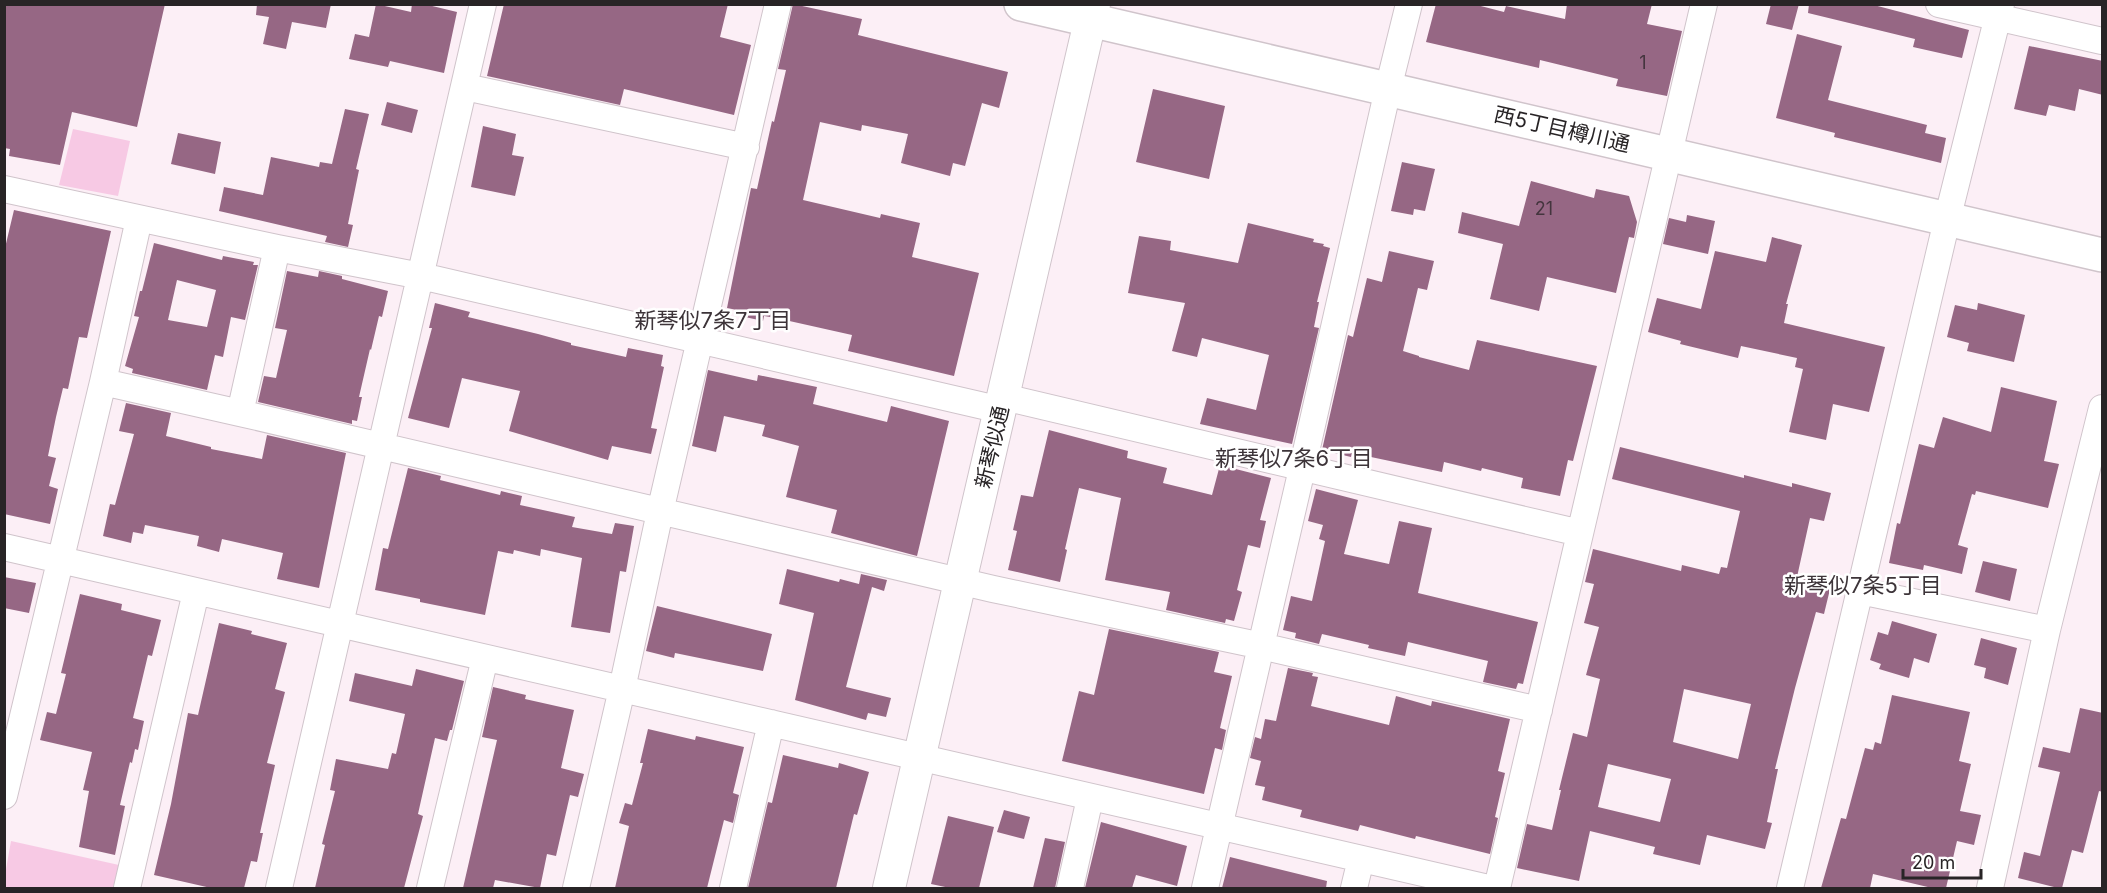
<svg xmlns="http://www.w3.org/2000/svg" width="2107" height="893" font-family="Inter,'Noto Sans JP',sans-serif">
  <rect width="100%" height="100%" fill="#fceff6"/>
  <path fill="#f7c9e4" d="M73,129L130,141L118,196L59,185Z
    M11,841L119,865L113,888H5V875Z"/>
  <path fill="#966784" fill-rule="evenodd" d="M4,4H165L137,127L72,112L60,165L9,156L10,149L4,148Z
    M257,4H331L326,28L292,22L286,49L263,44L269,17L256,15Z
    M376,4L411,12L412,4H424L457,12L444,73L390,61L388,67L349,59L355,34L369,37Z
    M504,4H728L720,37L751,45L734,115L624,89L620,105L487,76Z
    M793,4L862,19L858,35L1008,72L999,108L982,103L965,166L953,163L950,176L901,163L908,134L862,125L861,131L820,122L803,200L880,218L881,214L920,223L912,257L979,273L954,376L848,351L852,335L776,318L764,316L763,321L736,315L737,310L727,308L751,188L757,189L772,121L774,122L786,70L778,69Z
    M1436,4H1473L1504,12L1506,6L1565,19L1567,4H1652L1647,24L1682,31L1667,96L1616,86L1618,79L1540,60L1539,68L1426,42Z
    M1771,4H1799L1792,30L1766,24Z
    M1809,4H1870L1969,30L1962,58L1913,47L1915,39L1808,13Z
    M1797,34L1842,46L1828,100L1927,125L1925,133L1946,138L1941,163L1834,137L1835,133L1776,118Z
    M2029,46L2103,61V95L2079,89L2075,111L2049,105L2046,116L2014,109Z
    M1153,89L1225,106L1209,179L1136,162Z
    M387,102L418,110L412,133L381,125Z
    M345,109L369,114L356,169L359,170L348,224L353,225L348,247L325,242L327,236L219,211L224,187L263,195L271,157L319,167L320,162L332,164Z
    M483,126L516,134L512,155L524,157L515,196L471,187Z
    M178,133L221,142L215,174L171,164Z
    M1402,162L1435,169L1425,211L1414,209L1413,215L1391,211Z
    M1531,181L1594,198L1596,189L1629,196L1637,222L1634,238L1629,237L1616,293L1547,277L1539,311L1490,299L1503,244L1458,233L1462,212L1519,226Z
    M14,210L111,231L87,338L79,337L68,389L63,388L56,417L48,456L56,458L49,486L58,489L50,524L4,514V252Z
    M1687,215L1715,221L1708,254L1663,244L1669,218L1686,222Z
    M1248,223L1314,239L1313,242L1324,244L1323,246L1330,248L1317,302H1319L1314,327L1319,328L1292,444L1200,424L1207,398L1256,410L1269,355L1202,338L1197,357L1172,351L1185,303L1128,293L1139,236L1171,241L1170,250L1238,263Z
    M1772,237L1802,245L1786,304H1788L1784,323L1885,347L1869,412L1833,404L1826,440L1789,432L1803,369L1795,367L1797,358L1741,346L1738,358L1680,344L1681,341L1648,332L1657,298L1701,309L1715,251L1766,262Z
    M154,243L222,260L223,256L254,262L253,265H258L245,320L231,317L223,357L215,355L207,390L132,373L133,369L125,366L139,317L134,316L140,291H142ZM177,280L216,290L207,327L168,320Z
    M1389,251L1434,261L1427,290L1418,288L1403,351L1419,356V357L1469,370L1477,340L1597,366L1573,461L1568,460L1560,496L1521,488L1523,478L1482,468L1481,471L1444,462L1442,472L1352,453L1351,457L1322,450L1348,335L1353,337L1367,278L1382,282Z
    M287,271L318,277L319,271L342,276V279L388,291L382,317L379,316L371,350L370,349L359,397H362L357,421L352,420V424L258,402L264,376L276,378L287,330L275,328Z
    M435,303L470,312L468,317L538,334L571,343V345L626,357L628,348L663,355L661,366L664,367L651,428L657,429L651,454L612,446L608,460L509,431L520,391L462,378L449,428L408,418L432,328H429Z
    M1978,303L2025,315L2014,362L1967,351L1969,343L1947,337L1955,305L1977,310Z
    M708,370L757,381L758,375L817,387L813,404L887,422L891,406L949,421L917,556L831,533L837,510L786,497L799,446L762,436L765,425L724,416L716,452L692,446Z
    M2001,387L2057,401L2044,461L2059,464L2048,508L1976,491L1975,495L1972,494L1958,545L1968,548L1962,574L1924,565L1923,570L1889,563L1897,523L1900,524L1919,444L1934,448L1943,417L1991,432Z
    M126,403L171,413L166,436L211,447V449L262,459L267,435L346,453L319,588L277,579L283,553L222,539L219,552L197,546L199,536L145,525L143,534L133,532L131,543L103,536L110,504L115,505L134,434L119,431Z
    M1049,430L1128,451L1127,458L1167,468L1163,483L1212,495L1220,465L1271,478L1260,520L1266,521L1260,548L1248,545L1237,590L1242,592L1234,621L1226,619L1225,623L1166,610L1170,592L1105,580L1121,498L1079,488L1065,549L1067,550L1060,582L1008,570L1017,531L1013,530L1021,495L1033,497Z
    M1620,447L1744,478V475L1792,487V483L1831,493L1824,521L1810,518L1797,577L1831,585L1824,614L1816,612L1795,688L1775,769H1778L1767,822L1772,823L1765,849L1707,835L1700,865L1653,854L1655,847L1590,831L1579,881L1517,868L1527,824L1552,830L1561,790H1559L1573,733L1587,737L1600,679L1586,675L1599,627L1584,623L1594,584L1585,582L1593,549L1681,571L1682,565L1719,574L1721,567L1727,568L1740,511L1612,479ZM1684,689L1751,704L1738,759L1673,742ZM1608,764L1671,779L1660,822L1598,807Z
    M408,468L441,476L440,480L500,495L501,491L522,496L520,505L575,517L572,527L612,534L615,523L634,526L626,572L620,571L610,633L571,627L582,558L541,549L540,556L514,550L513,554L498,551L485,615L420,602V599L375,590L383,548L388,549Z
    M1316,489L1358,500L1344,554L1389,564L1399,521L1432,528L1418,593L1538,622L1523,684L1518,683L1516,689L1483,682L1488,661L1408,642L1405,656L1368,648L1369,645L1322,634L1319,644L1295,638L1296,633L1283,630L1291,596L1312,601L1325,541L1319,539L1323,525L1308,521Z
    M1983,561L2017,569L2010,601L1975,592Z
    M787,569L839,582L840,579L859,584L861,574L887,580L884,591L872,587L846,687L891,698L886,717L868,713L866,720L795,700L814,613L779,604Z
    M4,577L36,583L29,613L4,608Z
    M80,594L122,604L121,610L161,620L152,656L148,655L133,718L144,721L138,750L135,749L132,763L130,762L120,805L125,806L115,855L79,847L89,791L83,790L92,752L40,740L47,712L56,714L66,674L61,673Z
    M657,606L772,634L763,671L675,653L674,658L646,651Z
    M1892,621L1937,634L1929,663L1914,658L1909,678L1879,669L1881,664L1870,660L1878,632L1888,635Z
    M219,623L252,631L251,634L287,643L275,689L285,692L267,763L275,765L260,833H263L257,862L251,861L244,888H211L154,875L171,804L188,713L198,715Z
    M1109,629L1219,652L1214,672L1232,676L1220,728L1226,730L1222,750L1215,748L1204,794L1062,761L1079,691L1094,695Z
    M1981,638L2017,648L2008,685L1984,678L1986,668L1974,665Z
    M1288,668L1313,673L1312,676L1318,677L1311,706L1389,725L1396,696L1431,706L1432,701L1510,719L1498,771L1505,773L1495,817L1498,818L1490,854L1416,836L1415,839L1360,825L1358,831L1300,817L1302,810L1262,800L1265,787L1255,785L1261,761L1250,758L1255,737L1261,739L1265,719L1276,721Z
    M416,669L464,681L452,730H450L447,741L435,738L418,814L423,816L404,888H315L325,845L322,844L335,791L330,790L336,759L388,769L392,753L396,754L405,714L349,701L355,673L412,686Z
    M493,687L526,695L525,699L574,710L561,768L584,774L578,797L570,795L556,856L547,854L540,888L495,880L493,888H463L497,740L482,737Z
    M1892,695L1970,712L1959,761L1971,764L1960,811L1981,815L1974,845L1957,841L1946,888H1932L1873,874L1870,888H1821L1841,818L1846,819L1865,748L1873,750L1875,742L1881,744Z
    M2080,708L2103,713V792L2099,791L2083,853L2072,850L2062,888H2058L2018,878L2024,852L2040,856L2060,772L2038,767L2043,747L2070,753Z
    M648,729L695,740L696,736L744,747L733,793L739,795L733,823L724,820L707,888H615L629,826L619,823L625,803L632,805L643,763H640Z
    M783,755L838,768L839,763L869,772L857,815L854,814L836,888H748L768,802L772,803Z
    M1004,810L1030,817L1024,839L997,832Z
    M948,816L994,827L979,888H950L931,884Z
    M1101,822L1187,846L1177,886L1136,875L1132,888H1085Z
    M1045,838L1065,842L1055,888H1033Z
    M1230,857L1327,881L1326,888H1222Z"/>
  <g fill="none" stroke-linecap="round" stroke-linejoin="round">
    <g stroke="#d0c4cb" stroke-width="28">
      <path id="minor" d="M1939,4L2102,41
        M465,87L746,147
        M4,189L277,248L421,276L1001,410
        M103,382L240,413L993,589L1248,643L1539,710
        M1004,397L1580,533
        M240,413L277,248
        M4,547C499,661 994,775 1488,888
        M1860,591L2047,630
        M4,796L103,382L139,219
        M127,888L196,592
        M279,888L483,4
        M430,888L485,658
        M576,888L622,689L660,512L778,4
        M733,888L771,723
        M1070,888L1090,798
        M1205,888L1305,456L1388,89L1409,4
        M1354,888L1361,859
        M1497,888L1704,4
        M1790,888L1947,220L2001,4
        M1990,888L2047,630L2102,408"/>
    </g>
    <g stroke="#d0c4cb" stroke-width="34">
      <path id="tertiary" d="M889,888L1094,4"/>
    </g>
    <g stroke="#d0c4cb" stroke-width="36">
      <path id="secondary" d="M1021,4L2102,255"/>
    </g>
    <use href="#minor" stroke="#fff" stroke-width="26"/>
    <use href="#tertiary" stroke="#fff" stroke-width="32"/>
    <use href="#secondary" stroke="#fff" stroke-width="33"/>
  </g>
  <g text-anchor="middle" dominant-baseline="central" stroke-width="5" stroke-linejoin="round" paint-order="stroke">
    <g font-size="18" fill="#44353e">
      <text x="1643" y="62">1</text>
      <text x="1544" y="208">21</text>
    </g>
    <g font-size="21" fill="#282426" stroke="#fff">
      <text transform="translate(1562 129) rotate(13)">西5丁目樽川通</text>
      <text transform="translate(992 447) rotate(-77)">新琴似通</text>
    </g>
    <g font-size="22" fill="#3d3439" stroke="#fff">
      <text x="713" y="320">新琴似7条7丁目</text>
      <text x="1294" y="458">新琴似7条6丁目</text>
      <text x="1863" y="585">新琴似7条5丁目</text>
    </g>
  </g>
  <rect width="2107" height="893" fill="none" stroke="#282426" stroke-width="12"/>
  <path d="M1903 869v9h78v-9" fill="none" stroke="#282426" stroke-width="3"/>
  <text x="1912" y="869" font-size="18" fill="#282426" stroke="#ffffff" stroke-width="4.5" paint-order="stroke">20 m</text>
</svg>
